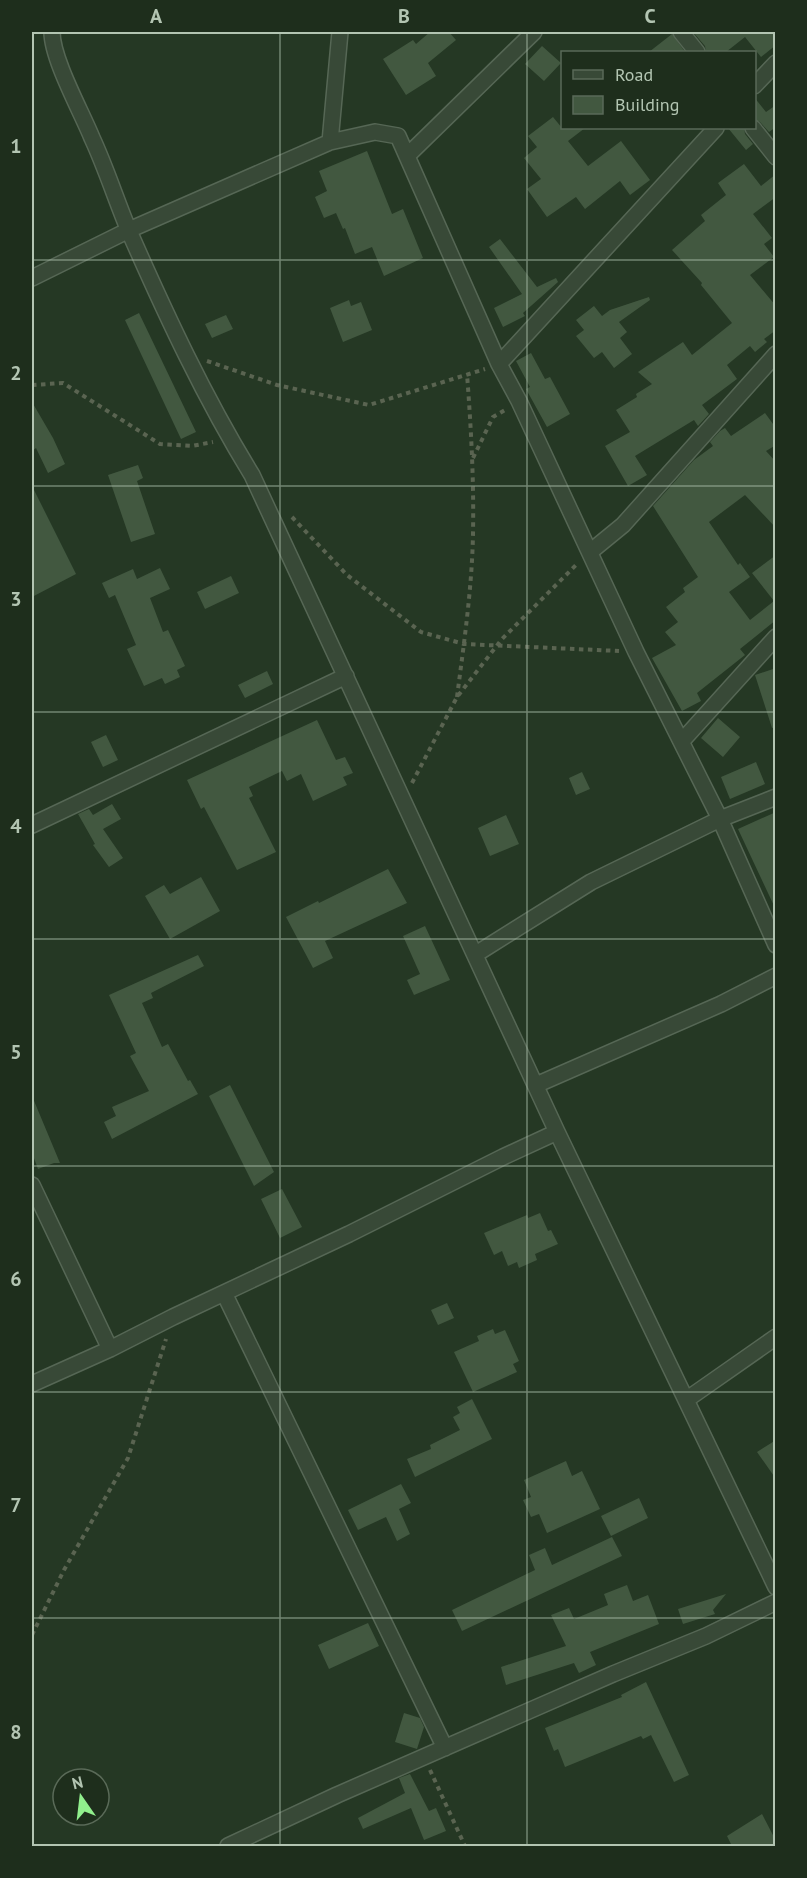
<svg xmlns="http://www.w3.org/2000/svg" width="807" height="1878" font-family="'PT Sans',sans-serif">
  <rect width="100%" height="100%" fill="#253824"/>
  <path fill="#425840" d="M430,32H449L456,40L428,63L436,76L406,95L383,59L413,40L416,44Z
    M693,32H776V45L761,57L745,37L726,52H706L705,46Z
    M672,34L685,52H649Z
    M542,46L561,63L544,81L525,64Z
    M754,97L766,112L776,105V127L769,132L760,122L754,119Z
    M553,117L562,128H585L568,141L588,166L621,141L650,180L630,195L620,181L585,209L576,197L547,217L527,189L541,179L524,158L537,147L528,136Z
    M728,128H744L745,134L753,144L746,150Z
    M367,151L392,214L403,209L423,258L384,276L372,247L355,254L345,228L343,229L336,213L324,218L315,197L327,191L319,171Z
    M744,164L761,186L776,174V197L753,214L772,238L764,244L774,257L750,275L776,306V330L764,339L767,342L755,352L750,346L727,365L737,379L702,405L709,414L698,426L694,420L635,456L647,475L628,486L605,446L630,432L616,410L637,397L636,394L652,384L638,372L683,342L692,355L732,323L701,285L702,283L672,250L705,221L701,215L726,195L718,183Z
    M500,239L537,287L556,278L558,282L523,313L525,316L503,327L494,308L522,294L489,247Z
    M649,297L650,300L619,322L627,332L620,338L632,354L614,368L602,352L594,358L576,336L584,330L576,320L594,306L602,316L610,310Z
    M349,300L351,306L361,302L372,330L343,342L330,308Z
    M139,313L196,432L181,439L125,320Z
    M226,315L233,329L212,338L205,324Z
    M531,353L545,379L550,377L570,414L547,427L526,389L530,387L516,361Z
    M32,402L53,438L65,464L48,473L36,448L32,451Z
    M765,413L776,428V445L766,451L776,462V528L745,495L709,522L738,565L740,563L750,577L729,592L750,620L774,601L752,573L776,555V620L740,649L745,655L697,693L701,701L682,711L652,658L676,645L665,632L678,622L666,607L685,592L683,588L698,577L653,506L694,460L713,446L710,442L720,431L725,428L731,436Z
    M138,465L143,478L137,481L155,534L131,542L108,475Z
    M32,486L76,574L32,597Z
    M160,568L170,589L150,598L163,632L168,630L185,666L177,670L180,677L165,684L162,678L144,686L127,649L136,645L115,595L109,598L102,583L133,569L137,579Z
    M231,576L239,593L205,609L197,592Z
    M776,668V727L772,728L755,675Z
    M267,671L273,684L245,698L238,685Z
    M718,718L740,737L723,757L701,738Z
    M317,720L336,760L345,757L353,773L343,777L347,785L313,801L301,774L287,781L282,771L249,787L253,796L249,798L276,852L237,870L204,807L201,809L187,780Z
    M106,735L118,760L103,767L91,742Z
    M756,762L765,784L730,799L721,777Z
    M582,772L590,789L576,795L569,778Z
    M112,804L121,819L103,829L123,858L109,867L93,845L95,844L78,814L89,809L93,815Z
    M776,812V910L738,829Z
    M506,815L519,844L490,856L478,828Z
    M388,869L407,903L325,941L333,958L313,968L286,917L318,901L319,903Z
    M201,877L220,911L170,939L145,896L164,885L170,894Z
    M425,926L450,980L414,995L407,980L420,974L403,936Z
    M198,955L204,966L151,993L153,998L142,1003L162,1047L168,1044L188,1081L190,1080L198,1094L112,1139L104,1122L116,1116L112,1107L149,1091L130,1056L136,1053L109,995Z
    M230,1085L274,1172L254,1186L209,1096Z
    M32,1096L60,1163H54L38,1169L32,1153Z
    M282,1189L302,1227L280,1238L261,1199Z
    M540,1213L548,1231L551,1230L558,1244L535,1254L537,1260L519,1268L517,1262L508,1266L502,1251L494,1255L484,1233L527,1215L528,1218Z
    M447,1303L454,1318L438,1325L431,1310Z
    M493,1329L495,1334L505,1330L519,1361L513,1364L517,1372L473,1392L454,1352L479,1341L477,1336Z
    M472,1399L492,1439L415,1477L407,1459L431,1449L430,1445L460,1430L453,1417L460,1413L457,1407Z
    M776,1440V1479L757,1452Z
    M566,1461L572,1476L582,1471L600,1509L547,1533L539,1514L531,1517L523,1500L531,1497L524,1480Z
    M401,1484L411,1503L399,1509L410,1534L397,1541L386,1517L358,1530L348,1510Z
    M639,1498L648,1518L611,1536L601,1516Z
    M612,1537L622,1556L462,1631L452,1610L535,1570L529,1555L545,1548L552,1565Z
    M627,1585L633,1601L648,1595L659,1624L590,1652L596,1665L579,1673L574,1663L506,1685L501,1667L566,1646L551,1615L569,1608L574,1619L608,1605L604,1594Z
    M726,1594L713,1610L715,1614L683,1624L678,1609Z
    M368,1623L379,1646L329,1669L318,1645Z
    M646,1682L689,1775L674,1782L651,1735L643,1739L641,1736L565,1767L558,1749L554,1751L545,1728L622,1697L621,1695Z
    M404,1713L420,1718L424,1727L417,1749L395,1742Z
    M410,1774L429,1811L436,1808L446,1831L424,1840L411,1808L363,1829L358,1818L405,1793L399,1778Z
    M762,1814L776,1841V1846H732L727,1836Z"/>
  <g fill="none" stroke-linecap="round" stroke-linejoin="round">
    <g stroke="#566755" stroke-width="18">
      <path id="minor" d="M52,32C52,59 81,111 92,138C106,168 116,200 129,231C166,315 204,397 252,475L557,1132L776,1587
        M681,32L697,52
        M754,86L776,63
        M753,128L776,157
        M330,142L340,32
        M408,155L534,32
        M32,278L129,230L330,142L375,132L398,136L499,364L519,401L636,652L720,819L776,945
        M499,364L716,128
        M590,552L623,525L776,354
        M682,741L776,637
        M32,825L346,676
        M476,954L591,882L720,819L776,797
        M536,1085L721,1004L776,976
        M32,1185L110,1349
        M224,1293L445,1748
        M32,1384L110,1349L173,1317L349,1234L503,1157L557,1132
        M686,1400L776,1337
        M228,1846L337,1795L613,1674L706,1636L776,1602"/>
    </g>
    <path stroke="#5a6451" stroke-width="4" stroke-dasharray="4.5 4.5" stroke-linecap="butt" d="M207,361L277,385L369,405L485,369
      M32,385L63,383L160,444L192,446L213,442
      M473,458L493,417L507,409
      M292,517L347,575L421,632L464,644L619,651
      M457,697C464,643 472,588 473,534C474,480 471,427 467,374
      M412,783L457,697L502,639L578,563
      M32,1635L64,1570L128,1458L166,1339
      M430,1770L465,1846"/>
    <use href="#minor" stroke="#384937" stroke-width="15"/>
  </g>
  <path fill="none" stroke="#b3c5b2" stroke-width="1.5" stroke-opacity="0.55" d="M280,32V1846M527,32V1846M32,260H776M32,486H776M32,712H776M32,939H776M32,1166H776M32,1392H776M32,1618H776"/>
  <rect width="807" height="1878" fill="none" stroke="#1e2e1c" stroke-width="66"/>
  <rect x="561" y="51" width="195" height="78" fill="#1e2e1c" stroke="#5a6a58" stroke-width="1.5"/>
  <rect x="573" y="70" width="30" height="9" fill="#384937" stroke="#5a6a58" stroke-width="1.5"/>
  <text x="615" y="81" font-size="18" fill="#b3c5b2">Road</text>
  <rect x="573" y="96" width="30" height="18" fill="#425840" stroke="#5a6a58" stroke-width="1.5"/>
  <text x="615" y="111" font-size="18" fill="#b3c5b2">Building</text>
  <g transform="translate(81 1797) rotate(346)"><circle r="28" fill="#1e2e1c" stroke="#5a6a58" stroke-width="1.5"/>
  <path d="M0-4.5L10 22L0 15L-10 22Z" fill="#91ef8d"/>
  <text y="-9" font-size="16" font-weight="bold" text-anchor="middle" fill="#b3c5b2">N</text>
  </g>
  <rect x="33" y="33" width="741" height="1812" fill="none" stroke="#b3c5b2" stroke-width="2"/>
  <g font-size="20" text-anchor="middle" font-weight="bold" fill="#b3c5b2">
    <text x="156" y="23">A</text>
    <text x="404" y="23">B</text>
    <text x="650" y="23">C</text>
    <text x="16" y="153">1</text>
    <text x="16" y="380">2</text>
    <text x="16" y="606">3</text>
    <text x="16" y="833">4</text>
    <text x="16" y="1059">5</text>
    <text x="16" y="1286">6</text>
    <text x="16" y="1512">7</text>
    <text x="16" y="1739">8</text>
  </g>
</svg>
